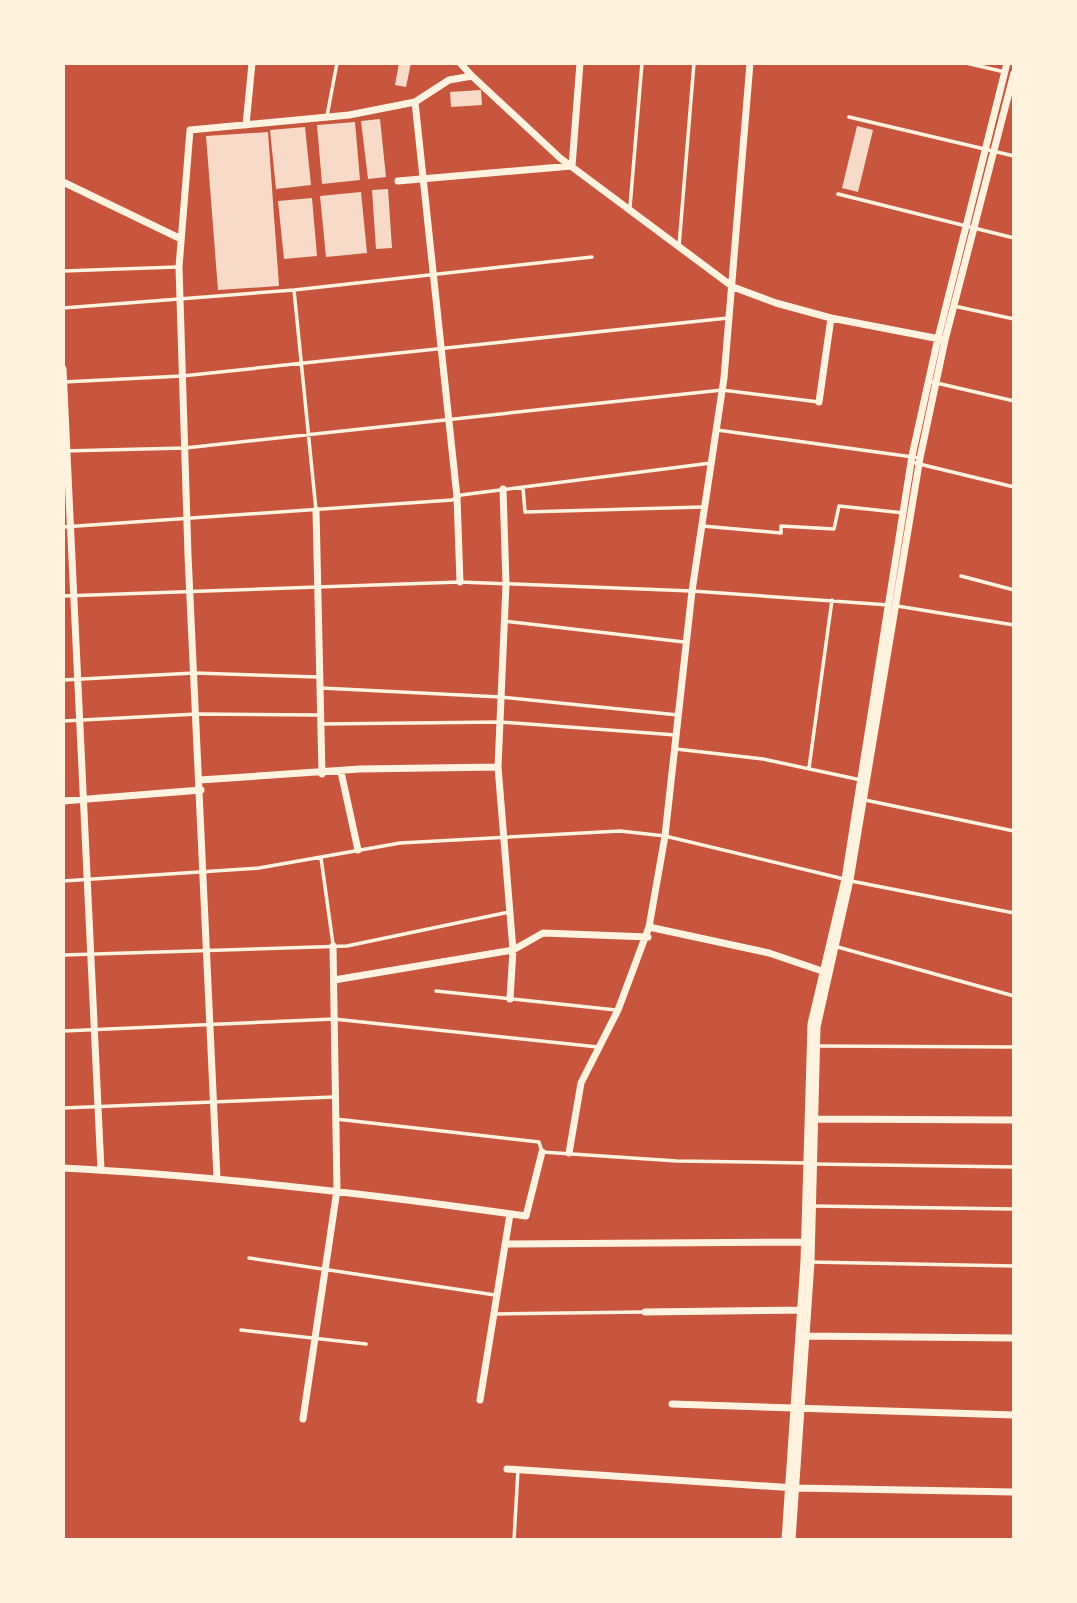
<svg xmlns="http://www.w3.org/2000/svg" width="1077" height="1603" font-family="'PT Sans Narrow',sans-serif">
  <rect width="100%" height="100%" fill="#c8553d"/>
  <path fill="#f7dbc8" d="M399,63H411L406,87L395,85Z
    M481,90L482,105L451,107L450,92Z
    M380,119L386,177L368,179L361,121Z
    M355,122L360,180L322,184L317,125Z
    M857,126L873,130L858,192L842,188Z
    M305,127L311,185L276,189L270,130Z
    M268,132L279,286L218,290L206,136Z
    M388,189L392,248L376,249L372,190Z
    M361,192L367,253L326,257L320,196Z
    M312,198L317,256L284,259L278,201Z"/>
  <g fill="none" stroke-linecap="round" stroke-linejoin="round">
    <path stroke="#fff3e0" stroke-width="3.5" d="M966,63L1005,72
      M327,116L337,63
      M849,117L1014,156
      M838,194L1014,238
      M630,207L642,63
      M679,246L694,63
      M63,271L177,267
      M294,290L316,510
      M954,306L1014,319
      M63,308L294,290L592,257
      M928,381L1014,401
      M64,382L182,376L728,318
      M717,430L920,458
      M63,451L185,448L722,390L819,402
      M911,462L1014,487
      M523,488L525,512L703,507
      M703,526L781,533V526L834,529L839,506L904,513
      M63,527L452,500L461,495L711,463
      M961,576L1014,590
      M63,596L460,582L692,591L889,605
      M897,606L1014,625
      M504,621L684,642
      M63,680L194,673L318,677
      M321,688L501,697L678,715
      M63,721L197,714L319,715
      M322,724L500,722L676,735
      M676,749L763,759L861,780
      M809,768L832,600
      M865,800L1014,831
      M321,858L333,944
      M63,881L259,868L400,843L620,831L665,836L844,879
      M851,881L1014,913
      M834,946L1014,996
      M63,955L347,946L509,912
      M436,991L616,1010
      M63,1031L334,1019L598,1047
      M817,1046L1014,1047
      M63,1108L334,1097
      M336,1119L539,1142L542,1152L677,1161L805,1163
      M813,1164L1014,1167
      M813,1206L1014,1209
      M249,1258L495,1295
      M810,1262L1014,1266
      M494,1314L643,1312
      M241,1330L366,1344
      M514,1540L518,1470"/>
    <path stroke="#fff3e0" stroke-width="7" d="M460,63L472,76
      M415,102L457,497L460,582
      M246,125L252,63
      M398,181L572,166L580,63
      M63,182L179,238
      M63,369L101,1170
      M819,402L831,318
      M503,489L506,584L498,767L513,950L510,999
      M316,510L322,774
      M341,772L358,850
      M200,780L360,769L498,767
      M63,801L201,790
      M649,927L769,953L828,973
      M334,980L513,950L543,933L648,937
      M812,1119L1014,1120
      M569,1153L581,1083L618,1010L649,927L665,836L692,591L724,378L750,63
      M63,1168C218,1176 372,1194 526,1216L542,1152
      M217,1178L188,555L179,267L190,130L349,115L415,102L449,80L472,76L560,158L733,287L776,303L831,318L945,340
      M505,1244L807,1242
      M645,1312L803,1310
      M801,1336L1014,1338
      M480,1400L510,1214
      M672,1404L1014,1415
      M303,1419L337,1190L333,946
      M507,1469L796,1488L1014,1492
      M785,1540L804,1261L811,1024L845,879L912,456L938,338L1007,63
      M792,1540L811,1262L817,1027L850,880L920,458L945,340L1014,73"/>
  </g>
  <rect width="1077" height="1603" fill="none" stroke="#fff3e0" stroke-width="130"/>
</svg>
